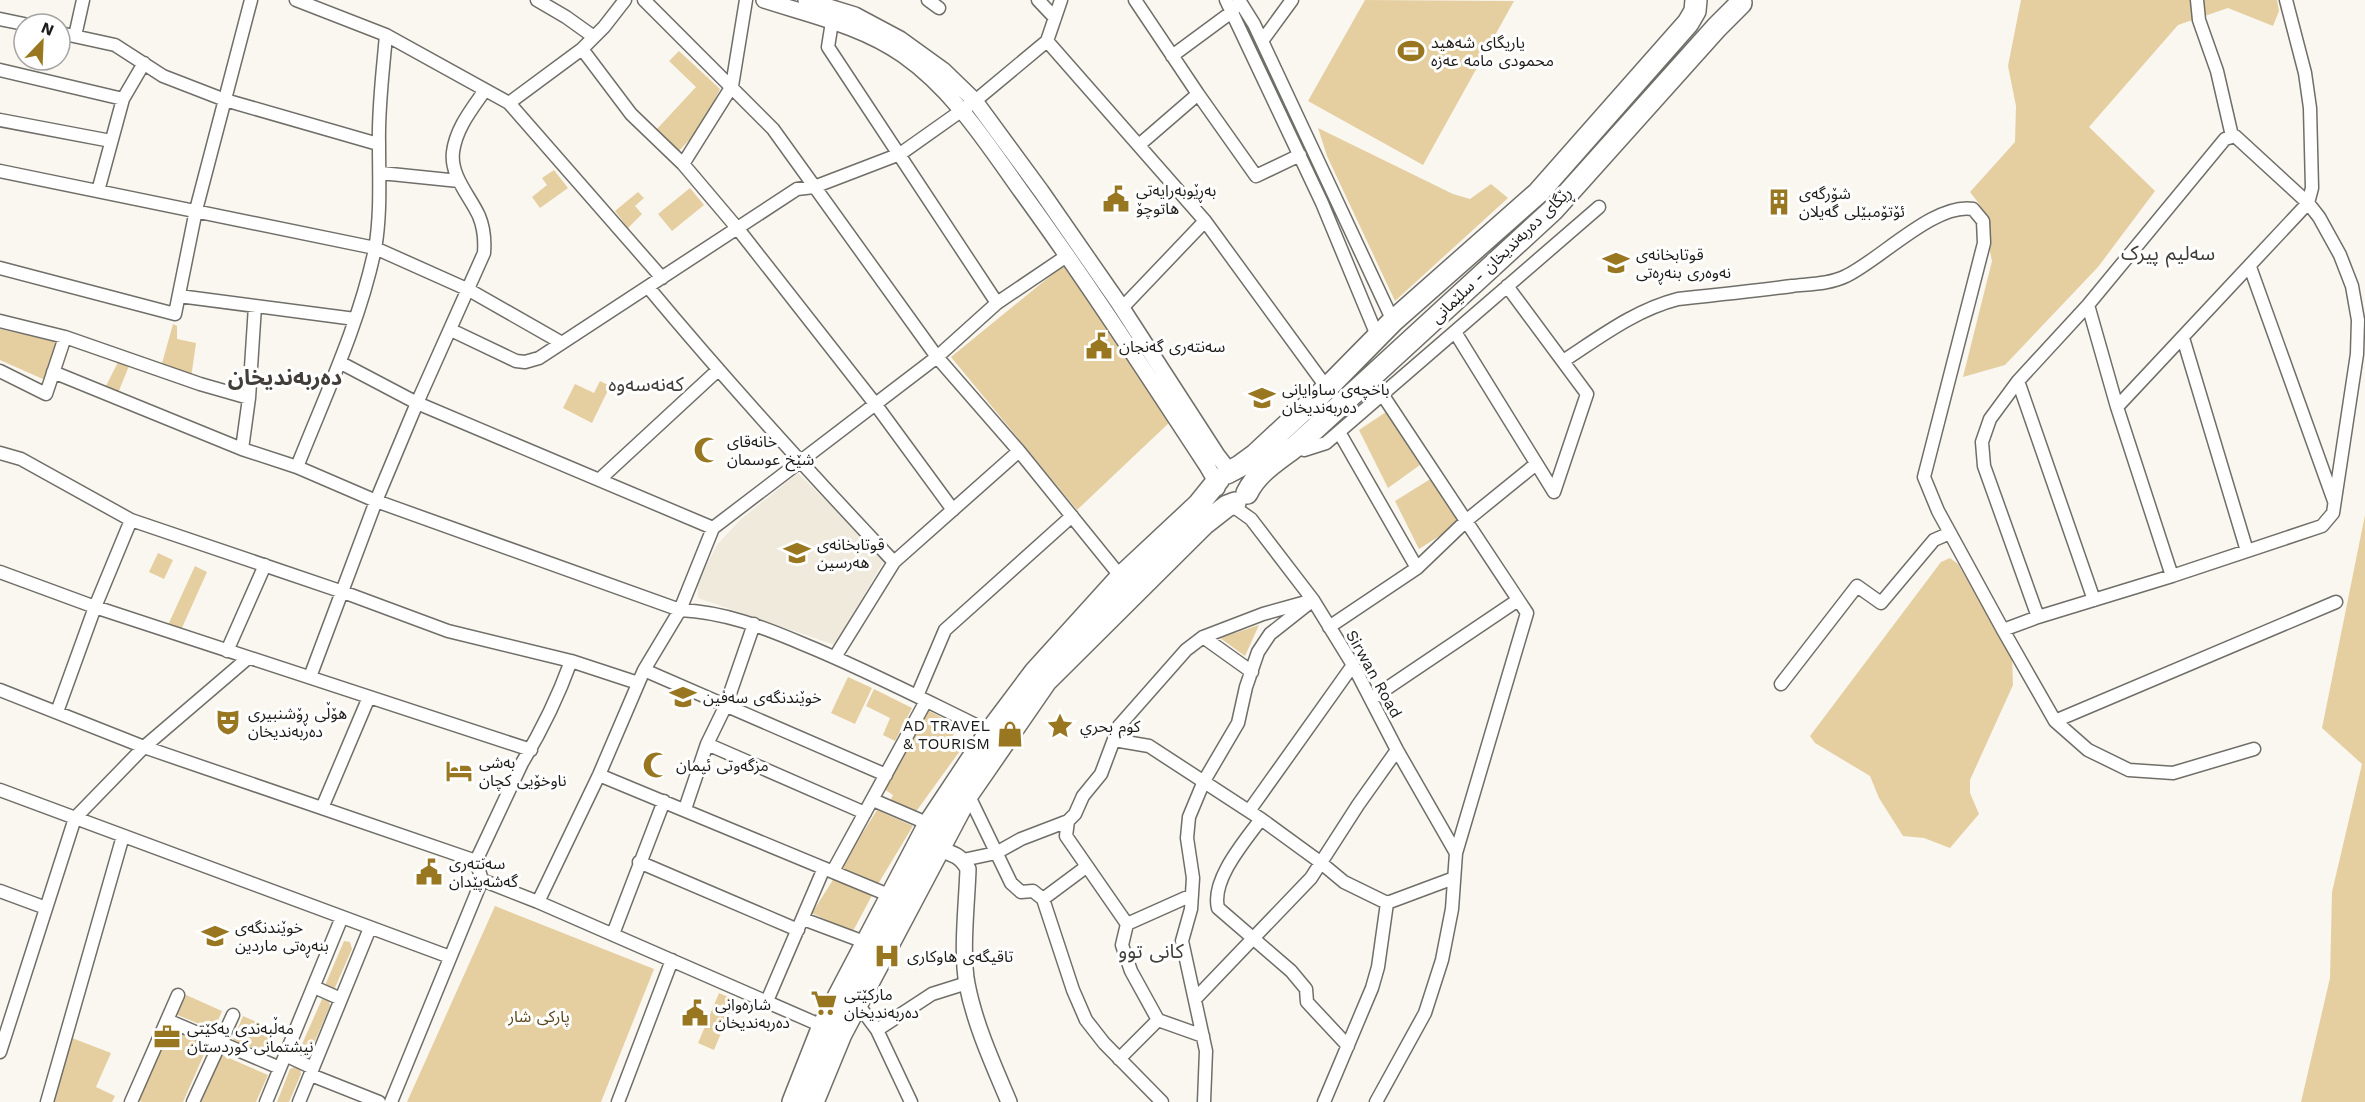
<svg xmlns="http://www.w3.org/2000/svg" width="2365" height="1102" font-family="'Work Sans','Noto Sans Arabic',sans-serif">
  <rect width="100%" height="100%" fill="#faf7f1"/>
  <path fill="#f0eadd" d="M798,473L885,559L835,645L698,598L697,583L717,545L740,520Z"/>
  <path fill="#e5cfa0" d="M1365,0L1514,1L1423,165L1308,101Z
    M2021,0H2277L2279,11L2273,26L2228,8L2178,25L2089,127L2155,191L2098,267L2005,365L1963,377L1992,261L1980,205L1970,192L2015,142L2016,106L2008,66Z
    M679,51L720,89L702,126L679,151L656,130L696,87L669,61Z
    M1318,128L1453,194L1470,199L1491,184L1508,198L1395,301L1327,156Z
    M554,170L568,188L540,208L532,197L547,185L542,178Z
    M690,188L704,205L672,231L658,214Z
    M638,192L644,198L635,206L642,214L628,228L615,211Z
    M1065,264L1171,421L1077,510L951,357Z
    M173,324L177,326V339L196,343L191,378L161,367Z
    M0,329L58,342L45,380L0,360Z
    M118,362L129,366L118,393L105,388Z
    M600,381L610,386L592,423L563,408L575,384L594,393Z
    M1386,412L1420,465L1388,488L1359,430Z
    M1432,478L1460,523L1419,549L1395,501Z
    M2365,515V1102H2301L2330,978L2332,892L2362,764L2322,728Z
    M158,553L173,560L164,579L149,572Z
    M1950,558L1958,564L2012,656L2013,685L1970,780V793L1979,814L1950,848L1924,838L1903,836L1879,798L1870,776L1815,743L1810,736L1941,562Z
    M195,566L207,572L181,630L168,625Z
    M1259,625L1245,656L1220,638Z
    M848,677L872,688L855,724L831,713Z
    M874,689L912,708L895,741L883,735L890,718L866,706Z
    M927,710L958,726L950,741L962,748L915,813L890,801L893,795L884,789Z
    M877,810L913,826L878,884L852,933L812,913Z
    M495,906L654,969L601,1102H407Z
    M344,941L350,942L352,949L334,990L326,987V983Z
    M719,993L735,1000L714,1050L698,1043Z
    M184,994L222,1011L214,1030L175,1014Z
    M322,999L329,1001L330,1006L309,1055L305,1058L300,1056L299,1051Z
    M243,1016L274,1030L264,1053L233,1040Z
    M171,1026L209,1043L183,1102H142L138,1100Z
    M72,1038L111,1053L96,1087L115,1096L112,1102H53Z
    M222,1055L268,1075L256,1102H201Z
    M297,1066L300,1068L301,1074L289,1102H277L290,1069Z"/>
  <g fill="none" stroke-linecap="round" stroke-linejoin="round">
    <g stroke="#706e68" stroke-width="15">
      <path id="minor" d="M296,0L386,35L509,103L662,278
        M537,0L566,17L594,37
        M644,0L773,129L937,357L1019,451L1121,577
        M928,0L939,8
        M1038,0L1055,18
        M1135,0L1198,94L1256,176L1300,155
        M1226,0L1322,203L1378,338
        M1239,0L1254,24L1393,321
        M2197,0L2199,20L2217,71L2232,136
        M0,19L24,24
        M832,22L828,47L997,303
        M60,33L115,45L163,76L225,100L378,144
        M75,36L83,0
        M1047,41L1205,221L1327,388
        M1262,41L1292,0
        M582,49L631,114L683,164L738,229L876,405L953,510
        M1172,56L1233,11
        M0,70L123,99
        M509,103L582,49L604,27L625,0
        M0,120L111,141
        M1139,145L1198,94
        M683,164L732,86L746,0
        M0,171L375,248L469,290L562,343
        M381,173L459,181
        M98,191L123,99L144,63
        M2250,267L2334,501
        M0,268L175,314L196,210L251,0
        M1507,286L1587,394L1554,492
        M648,287C727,382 810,473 894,562
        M179,296L355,319
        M2088,305L2117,407L2172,576
        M1122,308L1205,221
        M0,321L65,337L200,384L249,398
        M451,330L516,361L525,362L539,358L797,189L814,187L900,154L975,101L1047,41L1061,0
        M1455,332L1554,492
        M2183,338L2247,551
        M1563,361C1600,337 1635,310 1678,299C1716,295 1754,291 1792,286C1809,284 1830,284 1846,276C1880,260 1935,202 1973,209L1983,221L1984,243L1924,477L1938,511L2003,630L2055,721L2088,750L2129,770L2173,773L2254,749
        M341,363L417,403L713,528
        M0,371L46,394L65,337
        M53,372L242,449L297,467L376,501L680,610C724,612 763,627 803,644C867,670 928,702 990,732
        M2018,381L2094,600
        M2117,407L2308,203L2312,188L2310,108L2305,73L2286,0
        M1339,432L1417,568
        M1296,446L1304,450L1326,443L1599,207
        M242,449L249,398L255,306
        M0,453L21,459L131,520L343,592L448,631L571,661L638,683
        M297,467C325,396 359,325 375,249C381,215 379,179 379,144C378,108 383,71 386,35
        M600,479L718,370
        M1227,502L1251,519L1313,600L1353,665L1397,750L1456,853
        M0,572L95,607L531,750
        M1329,627L1417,568L1467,520L1536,464
        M2003,630L2038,617L2172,576L2322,526L2333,513L2357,354L2358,320L2352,286L2340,255L2319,217L2308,203L2235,136L2225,139L2088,305L2018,381L1990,419L1982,442L1984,466L2038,617
        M1203,637L1252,672
        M227,651L265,565
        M835,657L894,562L1019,451
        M644,670L886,775
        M310,677L376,501L417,403L484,253C485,240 484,228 479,216C470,196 450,176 453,152C456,128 472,109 485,90
        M1781,684L1857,586L1881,603L1934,540L1950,533
        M0,690L144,747L476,861L482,880L538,902L829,1029
        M917,696L945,630L1072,516
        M1371,699L1518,600
        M57,712L95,607L131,520
        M2055,721L2336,602
        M1114,740L1149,746L1261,819L1320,862L1344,882L1387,903
        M707,744L865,813
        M599,775L891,896
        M0,790L450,957
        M968,794L1011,883L1021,892L1033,891L1043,899L1073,990L1086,1020L1104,1043L1162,1102
        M873,800L929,824
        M322,808L369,697
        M685,809L707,744L726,705L754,624
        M1249,811L1353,665
        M1261,819C1244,842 1211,880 1218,908L1291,971L1306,989L1307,1002L1348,1046
        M1068,821L1066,836L1127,924L1122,945L1131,971L1158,1020L1203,1036
        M963,860L996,853L1021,839L1068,821L1075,814L1083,796L1101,774L1119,726L1186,650L1203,637L1263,614L1306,602
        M476,861L522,763C542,730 558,697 571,661
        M639,862L798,930
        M833,871L926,701
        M0,891L46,908
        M1043,899L1086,867
        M538,902L599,775L644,670L680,610L713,528L937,357L997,303L1068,255
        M803,919L867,943
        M1127,924L1192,895
        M613,934L664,801
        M314,987L341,999
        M1196,998L1311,878L1358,805L1397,750
        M767,1001L824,868
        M857,1003L877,1030L911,1102
        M167,1020L280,1068
        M877,1030L932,994L967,983
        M0,1052L75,818L144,747L248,658
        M285,1055L313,1068
        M1119,1059L1158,1020
        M311,1075L379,1102
        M47,1102L123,836
        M131,1102L178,995
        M193,1102L233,1015
        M266,1102L342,917
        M299,1102L370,928
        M391,1102L482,880
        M618,1102L672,960
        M1204,1102L1206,1051L1182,941L1191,909L1193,878L1187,838L1189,817L1204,781L1238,723L1246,687L1258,652L1270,634L1313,600
        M1324,1102L1372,988L1378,967L1387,903L1454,878
        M1376,1102L1425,1013L1442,960L1452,909L1456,853L1527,613L1382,394"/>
    </g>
    <g stroke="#706e68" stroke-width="18">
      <path id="tertiary" d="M764,0C810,15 862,26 903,55C953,90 986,142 1021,191C1086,280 1146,373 1207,466L1214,478L1217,488
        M806,0L855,15L900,39L943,70L975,101L1041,191L1118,302L1217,455L1227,468L1235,472
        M937,849C951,853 961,855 968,869C967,902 961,952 967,984C975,1025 993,1064 1009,1102"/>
    </g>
    <g stroke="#706e68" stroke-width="24">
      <path id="trunk" d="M1227,473L1240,466L1255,455L1327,388L1393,321L1538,193L1688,23L1695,11L1696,0
        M1247,493C1257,472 1278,460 1296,446L1553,210L1717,27L1741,3
        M793,1102L823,1026L929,824L990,732L1035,672L1121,577L1198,505L1219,479
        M813,1102L841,1034L968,794L1046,681L1204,524L1227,506L1235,503"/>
    </g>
    <use href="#minor" stroke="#fff" stroke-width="12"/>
    <use href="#tertiary" stroke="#fff" stroke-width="15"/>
    <use href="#trunk" stroke="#fff" stroke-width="21"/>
  </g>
  <defs>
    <g id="stadium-bare" transform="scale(2.07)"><path d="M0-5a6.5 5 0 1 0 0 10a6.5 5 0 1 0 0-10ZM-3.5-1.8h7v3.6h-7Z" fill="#987720" stroke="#fff" stroke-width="2.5" paint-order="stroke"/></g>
    <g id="civic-bare" transform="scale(2.07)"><path d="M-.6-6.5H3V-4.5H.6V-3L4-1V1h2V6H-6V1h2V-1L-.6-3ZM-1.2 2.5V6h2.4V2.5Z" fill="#987720" stroke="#fff" stroke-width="2.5" paint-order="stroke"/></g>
    <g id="building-bare" transform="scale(2.07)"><path d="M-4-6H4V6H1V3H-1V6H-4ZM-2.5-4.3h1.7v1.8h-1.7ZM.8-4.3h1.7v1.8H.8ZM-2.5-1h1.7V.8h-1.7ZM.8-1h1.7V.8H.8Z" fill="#987720" stroke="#fff" stroke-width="2.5" paint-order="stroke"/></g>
    <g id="school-bare" transform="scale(2.07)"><path d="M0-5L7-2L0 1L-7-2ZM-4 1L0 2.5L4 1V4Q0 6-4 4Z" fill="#987720" stroke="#fff" stroke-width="2.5" paint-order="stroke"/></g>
    <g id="mosque-bare" transform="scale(2.07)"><path d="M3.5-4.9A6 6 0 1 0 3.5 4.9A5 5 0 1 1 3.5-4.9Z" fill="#987720" stroke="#fff" stroke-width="2.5" paint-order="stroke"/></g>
    <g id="theatre-bare" transform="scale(2.07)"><path d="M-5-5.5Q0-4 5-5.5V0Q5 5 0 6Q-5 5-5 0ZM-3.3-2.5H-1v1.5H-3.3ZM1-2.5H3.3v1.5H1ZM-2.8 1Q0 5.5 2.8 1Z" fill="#987720" stroke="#fff" stroke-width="2.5" paint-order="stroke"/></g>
    <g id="sight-bare" transform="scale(2.07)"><path d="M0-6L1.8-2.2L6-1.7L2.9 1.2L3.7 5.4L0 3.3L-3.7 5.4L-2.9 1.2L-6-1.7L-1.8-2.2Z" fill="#987720" stroke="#fff" stroke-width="2.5" paint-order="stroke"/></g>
    <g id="shop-bare" transform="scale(2.07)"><path d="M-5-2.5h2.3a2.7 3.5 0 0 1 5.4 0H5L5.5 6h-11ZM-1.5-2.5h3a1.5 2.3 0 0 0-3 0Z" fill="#987720" stroke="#fff" stroke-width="2.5" paint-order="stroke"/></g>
    <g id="hotel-bare" transform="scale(2.07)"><path d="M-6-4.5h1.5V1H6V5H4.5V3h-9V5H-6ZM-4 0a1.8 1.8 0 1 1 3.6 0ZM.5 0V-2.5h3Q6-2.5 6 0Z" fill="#987720" stroke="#fff" stroke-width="2.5" paint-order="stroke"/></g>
    <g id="hospital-bare" transform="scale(2.07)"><path d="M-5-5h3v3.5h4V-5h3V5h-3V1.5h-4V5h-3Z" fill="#987720" stroke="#fff" stroke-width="2.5" paint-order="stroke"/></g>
    <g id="supermarket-bare" transform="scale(2.07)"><path d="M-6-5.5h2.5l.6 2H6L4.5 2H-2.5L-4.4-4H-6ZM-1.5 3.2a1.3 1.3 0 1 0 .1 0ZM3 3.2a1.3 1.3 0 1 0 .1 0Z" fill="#987720" stroke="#fff" stroke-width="2.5" paint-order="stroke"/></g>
    <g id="office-bare" transform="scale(2.07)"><path d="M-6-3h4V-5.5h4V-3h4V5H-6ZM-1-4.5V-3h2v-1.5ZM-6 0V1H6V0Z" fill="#987720" stroke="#fff" stroke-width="2.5" paint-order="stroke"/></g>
  </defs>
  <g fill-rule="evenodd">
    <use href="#stadium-bare" x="1411" y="51"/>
    <use href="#civic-bare" x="1116" y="199"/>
    <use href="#building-bare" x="1779" y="202"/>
    <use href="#school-bare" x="1616" y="263"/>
    <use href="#civic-bare" x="1099" y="346"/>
    <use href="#school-bare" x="1262" y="398"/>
    <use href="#mosque-bare" x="707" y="450"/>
    <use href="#school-bare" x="797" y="553"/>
    <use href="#school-bare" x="683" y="697"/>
    <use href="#theatre-bare" x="228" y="722"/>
    <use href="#sight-bare" x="1060" y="726"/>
    <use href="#shop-bare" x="1010" y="734"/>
    <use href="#mosque-bare" x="656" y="765"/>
    <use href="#hotel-bare" x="459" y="771"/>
    <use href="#civic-bare" x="429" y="872"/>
    <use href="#school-bare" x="215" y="936"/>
    <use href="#hospital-bare" x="887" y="956"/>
    <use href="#supermarket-bare" x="824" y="1003"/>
    <use href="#civic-bare" x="695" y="1013"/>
    <use href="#office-bare" x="167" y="1037"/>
  </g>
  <g text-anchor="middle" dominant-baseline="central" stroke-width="6" stroke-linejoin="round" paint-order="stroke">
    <g font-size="16" fill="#1d1c1a" stroke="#fff" text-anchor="start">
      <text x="1431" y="42">یاریگاى شه‌هید<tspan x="1431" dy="18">محمودى مامه‌ عه‌زه</tspan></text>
      <text x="1136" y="190">بەڕێوبەرایەتی<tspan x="1136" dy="18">هاتوچۆ</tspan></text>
      <text x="1799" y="193">شۆرگه‌ى<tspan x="1799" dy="18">ئۆتۆمبێلى گه‌یلان</tspan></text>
      <text x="1636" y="254">قوتابخانەی<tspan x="1636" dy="18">نەوەری بنەڕەتی</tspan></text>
      <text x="1119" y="346">سەنتەری گەنجان</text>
      <text x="1282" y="389">باخچەی ساوایانی<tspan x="1282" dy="18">دەربەندیخان</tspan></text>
      <text x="727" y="441">خانەقای<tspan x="727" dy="18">شێخ عوسمان</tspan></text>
      <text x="817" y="544">قوتابخانەی<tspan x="817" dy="18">هەرسین</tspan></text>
      <text x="703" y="697">خوێندنگەی سەفین</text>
      <text x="248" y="713">هۆڵی ڕۆشنبیری<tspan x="248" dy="18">دەربەندیخان</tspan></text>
      <text x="990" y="725" text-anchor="end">AD TRAVEL<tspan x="990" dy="18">&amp; TOURISM</tspan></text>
      <text x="1080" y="726">کوم بحري</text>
      <text x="479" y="762">بەشی<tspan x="479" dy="18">ناوخۆیی کچان</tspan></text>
      <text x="676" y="765">مزگەوتی ئیمان</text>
      <text x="449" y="863">سەنتەری<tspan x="449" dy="18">گەشەپێدان</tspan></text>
      <text x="235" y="927">خوێندنگەی<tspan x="235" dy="18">بنەڕەتی ماردین</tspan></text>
      <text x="907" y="956">تاقیگەی هاوکاری</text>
      <text x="844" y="994">مارکێتی<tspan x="844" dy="18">دەربەندیخان</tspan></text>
      <text x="715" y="1004">شارەوانی<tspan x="715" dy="18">دەربەندیخان</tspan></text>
      <text x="187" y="1028">مەڵبەندی یەکێتی<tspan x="187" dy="18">نیشتمانی کوردستان</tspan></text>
    </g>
    <g font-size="16" fill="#1d1c1a" stroke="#fff">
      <text transform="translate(1501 255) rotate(-44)">ڕێگای دەربەندیخان - سلێمانی</text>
      <text transform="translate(1374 674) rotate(61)">Sirwan Road</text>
    </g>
    <g font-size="16" fill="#5a4719" stroke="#fff">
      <text x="539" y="1016">پاركى شار</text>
    </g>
    <g font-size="20" fill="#423f3a" stroke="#fff">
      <text x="2168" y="253">سەلیم پیرک</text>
      <text x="646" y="384">کەنەسەوە</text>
      <text x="1151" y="951">کانی توو</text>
    </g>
    <g font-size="22" font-weight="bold" fill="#423f3a" stroke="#fff">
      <text x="285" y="377">دەربەندیخان</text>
    </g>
  </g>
  <g transform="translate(42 42) rotate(23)"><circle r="28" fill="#ffffff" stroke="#a5a4a3" stroke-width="1.5"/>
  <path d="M0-4.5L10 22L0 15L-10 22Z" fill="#987720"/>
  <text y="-9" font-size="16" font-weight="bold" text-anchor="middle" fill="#1d1c1a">N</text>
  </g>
</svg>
